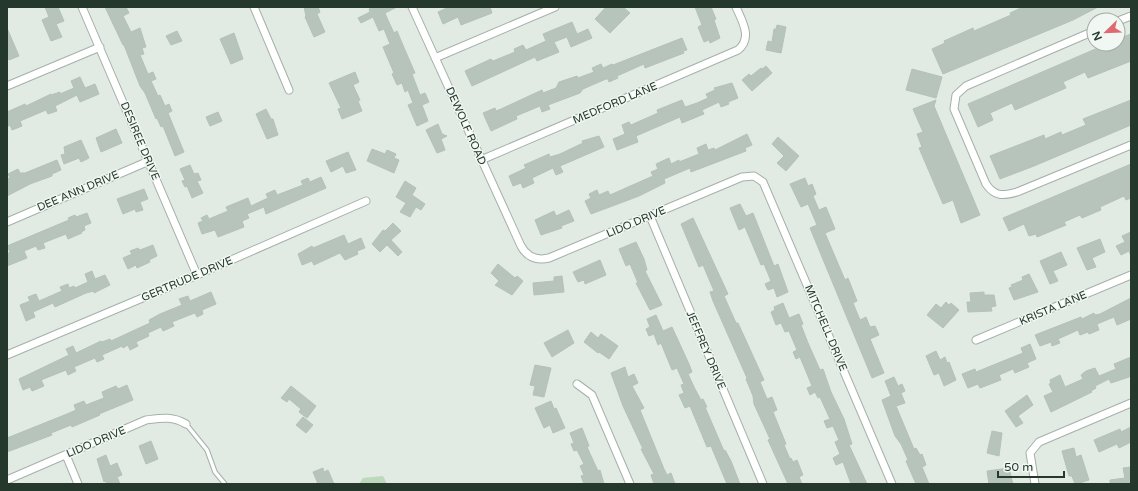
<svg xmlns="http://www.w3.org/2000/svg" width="1138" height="491" font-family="'Varela Round',sans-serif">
  <rect width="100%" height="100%" fill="#e1eae3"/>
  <path fill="#bdd8bc" d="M383,476L387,484H359L363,478Z"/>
  <path fill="#b7c4bb" stroke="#b4c2b8" d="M45,7H58L64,21L56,24L62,37L51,41L42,20L49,17Z
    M105,7H126L129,13L123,16L131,32L140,28L146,47L142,48L144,54L140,55L148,74L153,72L156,79L151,81L158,96L160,95L165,106L169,104L172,111L168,113L184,152L175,156L163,126L161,127L157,118L156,119L145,93L140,86L124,45H123Z
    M304,7H318L320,12L317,14L325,32L314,37L305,17L306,16Z
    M374,7H397L385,13L387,18L394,33L397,31L405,50L415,73L412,74L420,95L425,93L429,102L422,105L428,121L417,126L408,105L413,103L408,90L405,92L402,83L397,85L392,74L394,73L383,47L390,44L384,29L379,31L373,17L361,23L358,18L370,12L369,9Z
    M449,7H490L492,13L461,25L458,17L443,24L438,12Z
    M606,7H623L630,13L610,33L595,19Z
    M695,7H711L716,19L714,20L720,38L710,43L709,40L704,42L698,27L702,25Z
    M1023,7H1098L1073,20L943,74L932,49L945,43L944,41L953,37L973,28L974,31L1011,15L1010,13Z
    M572,22L577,34L588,29L592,38L571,47L567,37L554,42L559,52L537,61L535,57L472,86L465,71L491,59L493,61L515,52L514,49L523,45L526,50L546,41L543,34Z
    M777,25L786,27L781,53L766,50L768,41L772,42L774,29H776Z
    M7,28L19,56L9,60L7,56Z
    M177,31L182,41L171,45L166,36Z
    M234,33L243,59L231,64L220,39Z
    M1131,34V61L1088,78L1085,72L1063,82L1066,88L1015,110L1012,103L990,113L993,120L978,127L968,104L1107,44H1118V39Z
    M682,38L687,50L683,51L684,53L645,68L644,64L617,76L618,78L609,82L608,79H606L583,89L580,93L548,105L550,109L542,112L540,106L516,116L517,119L491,131L483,113L495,108L496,111L501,109L542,90L543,93L556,88L559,82L577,76L578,78L594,72L592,68L601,64L603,68L612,64L613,65Z
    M766,66L772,73L752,91L742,80L749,74L751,76L761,68L762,69Z
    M912,69L942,77L936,98L906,90Z
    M355,72L359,82L353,85L360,100L358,101L362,111L342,119L338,109L341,108L329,83Z
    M80,77L85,88L95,84L99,94L80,102L77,95L55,106L57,111L48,114L46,110L20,121L22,126L12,130L10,125L7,127V112L25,104L26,106L51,94V95L60,92V94L74,88L71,81Z
    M732,83L738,98L728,102L729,104L721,107L719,102L702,110L704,114L682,123L680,117L636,136L638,142L617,150L613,139L625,134L622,125L629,122L631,125L658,113L657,110L682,100L685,107L697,103L708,98L706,94L715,90L714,88Z
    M936,100L934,106L980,215L961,223L953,200L943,204L919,148L922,147L917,134L923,132L913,109Z
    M1131,100V125L1034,166L1000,179L990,156L1044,135L1045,139L1061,132L1062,135L1086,125L1083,119Z
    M266,109L271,119H273L278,135L267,139L256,114Z
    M218,112L222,121L210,126L206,117Z
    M438,124L442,134L447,136L441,139L445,150L437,153L426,130Z
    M116,129L122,143L101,152L96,138Z
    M747,134L752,145L745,148L746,151L691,172L690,168L664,179L665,183L639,196L591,214L585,201L591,198L589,194L597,190L599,195L608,191L610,195L653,176L651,172L658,169L656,164L669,158L671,164L679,160V162L699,154L697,148L706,144L708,150L714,148L715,150Z
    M599,136L604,147L560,166L563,172L556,175L553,168L532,178L534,183L523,188L521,183L513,186L509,176L524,169L526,168L524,165L549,154L550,157L560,154L583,143L582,141Z
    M778,137L799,156L786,171L777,163L784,156L772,144Z
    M81,140L89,158L81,162L79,158L64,164L61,155L65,154L64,147Z
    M372,149L385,154L387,150L396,154L394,158L399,160L394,173L367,161Z
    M348,152L356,170L346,173L343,166L331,172L326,161Z
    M57,160L61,170L52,174V176L30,184L7,196V179L10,178L8,174L18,169L20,173H25Z
    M1131,164V198L1126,200L1124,196L1100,207L1101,210L1082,218L1080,215L1064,222L1066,225L1037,237L1036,234L1029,236L1024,224L1009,231L1003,218Z
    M190,165L194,174L198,173L201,180L197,181L203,193L192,198L187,186L185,187L182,181L185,180L180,169Z
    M321,177L326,188L266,214L264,207L247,214L249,218L242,221L244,227L218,237L215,230L202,234L198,223L203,221L201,218L207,215L209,219L228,211L226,207L248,198L251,206L268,198L266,194L275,190L277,195L303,185L301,181L308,178L310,182Z
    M805,178L808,186L812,184L816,194L813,196L819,210L826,207L835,229L825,233L845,280L848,278L857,301L853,303L860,320L866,317L870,327L875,326L879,335L870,339L884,373L872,378L810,228L817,225L808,204L801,207L790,184Z
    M405,181L416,188L412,195L425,204L421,210L416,207L410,217L400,212L406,203L396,197Z
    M144,189L148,199L140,202L143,210L136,212L135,209L123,214L117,199Z
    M740,204L746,216L753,213L774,266L778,264L788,292L777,297L774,288L768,290L765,284L771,281L764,264L761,265L745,227L739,230L730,208Z
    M569,210L574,221L561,226L562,228L541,235L535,220L554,211L556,216Z
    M87,213L91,223L84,226L85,230L81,232L82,233L68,239L66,234L43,243L45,248L38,250L36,246L24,251L27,258L7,266V254L10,252L7,246L69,220L68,218L75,215L76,217Z
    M693,218L728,294L724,296L736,323H738L764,380L760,382L767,399L772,397L777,410L773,412L786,444L784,445L790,459L791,458L793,462L797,460L803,475L799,477L802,484H788L768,440L770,439L754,404L753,396L746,379L747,378L713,301L710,292L714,291L703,265L699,267L681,224Z
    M393,223L401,231L391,240L402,252L398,256L387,245L380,252L372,244L383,230L385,231Z
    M1131,232V256L1129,251L1121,255L1116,246L1125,242L1122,236Z
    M344,235L348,244L361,238L365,248L357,251L358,254L345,260L340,253L314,265L312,261L302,265L298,254L312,246L313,248Z
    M1100,239L1105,252L1092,258L1096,267L1087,270L1077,248Z
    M636,242L644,259L647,270L645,271L662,305L650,310L636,283H638L630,264L626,266L619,249Z
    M153,245L157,256L149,260L150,262L137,268L136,265L128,269L123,258L132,254L130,251L138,248L140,250Z
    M1061,252L1067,265L1053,271L1058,281L1050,284L1040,261Z
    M600,260L606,275L585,284L584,280L578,282L573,272Z
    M498,264L515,278L517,276L523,281L512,295L495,285L499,281L491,273Z
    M92,271L95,279L105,275L110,285L94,293V291L86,293L55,307L53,303L33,312L35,317L26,321L20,305L30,301L28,297L36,294L39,301L62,291L60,287L68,284L69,288L74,286L75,288L88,282L85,274Z
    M1029,274L1038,292L1014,300L1009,288L1012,287L1011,285L1023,280L1022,277Z
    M562,276L564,292L534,295L533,283L554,281V277Z
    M211,292L216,304L202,310L203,314L197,317L195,313L187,316L172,322L174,326L163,331L161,327L148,333L149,336L136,342L138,346L130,350L128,345L123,348L122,346L102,355L104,359L97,362L95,358L74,367L76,371L68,375L66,370L41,380L44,386L32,391L30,387L23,390L19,379L69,355L66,349L73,346L76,353L101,341L102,342L110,339L111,341L150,323L149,320L160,314L182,305L179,299L188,296L190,301Z
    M984,292V295H994L996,306L991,307L992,311L968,312L967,302H971L970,293Z
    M1131,298V319L1117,325L1114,317L1097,324L1099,330L1089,334L1088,332L1080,335L1078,330L1058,339L1060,343L1052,346L1051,342L1040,346L1035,335L1081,317L1082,319L1094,313L1095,315L1100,314Z
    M946,302L949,305L951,303L959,310L943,328L927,315L936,304L941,308Z
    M783,303L789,318L799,314L803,324L801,325L808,343L820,370L823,369L831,392L844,419L852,444L849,445L867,484H851L843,462L836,465L833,458L840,454L835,442L839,440L833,426L827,428L824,421L830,419L820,397L818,398L815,392L810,395L807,388L812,386L800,357L796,359L793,352L797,350L789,331L785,332L781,323L776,325L771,312L775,310L774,307Z
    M656,315L663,331L672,327L689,364L692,372L688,374L695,389L701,400L703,399L707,407H705L724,451L725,450L731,461L740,484H727L711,446L707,447L690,406L685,408L679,395L684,393L681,385L684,384L677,368L672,370L661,343L658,345L654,334L649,336L646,329L650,327L647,319Z
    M568,330L574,343L552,357L544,343Z
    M591,332L598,338L601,334L618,346L609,359L599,352L598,353L584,342Z
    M1030,344L1036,359L1027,363L1029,367L1015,373L1013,369L999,375L1001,380L980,388L978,384L968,388L962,374L975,369L976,372L1023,353L1021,348Z
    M936,351L940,360L945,357L947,363L949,362L956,380L944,386L939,373L934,375L926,356Z
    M1131,357V375L1129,377L1111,383L1109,379L1095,386L1096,388L1091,391L1092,392L1051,412L1044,396L1053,392L1049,384L1051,383L1050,380L1060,375L1065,387L1083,379L1081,375L1086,371L1095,368L1099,376L1116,369L1114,364Z
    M535,365L551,368L544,397L533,395L535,386L530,385Z
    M625,367L628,377L634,374L638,383L632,386L644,408L640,410L664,469L667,475L671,473L675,484H654L651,475L654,474L641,449H643L623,406L611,373Z
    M894,377L898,386L902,384L905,391L901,393L905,403L896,406L914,449L916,448L920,455L922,454L926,465L922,467L929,484H916L906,461L908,460L901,444L895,436L882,400L891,396L885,381Z
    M127,385L133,400L99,414L100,415L72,427L71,425L51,433L52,435L7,452V438L67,414L76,410L74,405L84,401L86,405L104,398L102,392L116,386L118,389Z
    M291,386L316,406L307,418L299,412L301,409L289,399L287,402L281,398Z
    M1027,395L1033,405L1018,416L1023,423L1016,427L1005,411Z
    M551,401L554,409L556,408L565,428L553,433L550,425L544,428L535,408Z
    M303,417L313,425L306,433L296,425Z
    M1131,427V442L1119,448L1117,444L1099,452L1094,440L1120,429L1121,432Z
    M582,428L589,446L587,447L598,471L600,470L604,484H584L581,476L584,475L580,466L584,464L577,450L574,451L571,444L574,443L570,433Z
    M992,431L1002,433L999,456L987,453Z
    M151,441L158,459L146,464L139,446Z
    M1074,448L1076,457L1081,455L1089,480L1077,484H1075L1072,476H1069L1062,451Z
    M106,455L110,466L117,463L122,475L117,477L120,484H107L106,481L104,482L97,459Z
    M1131,467V484H1110V480L1125,478L1123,468Z
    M323,468L324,472L328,470L334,484H318L313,472Z
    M1009,468L1013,484H989L987,471Z"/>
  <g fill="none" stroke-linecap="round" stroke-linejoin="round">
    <g stroke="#a5b1a8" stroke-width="5.5">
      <path id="service" d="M186,424L207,450L215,472L225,484"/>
    </g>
    <g stroke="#a5b1a8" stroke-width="9">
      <path id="minor" d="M82,7L197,275
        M254,7L289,90
        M412,7L521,246C527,257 536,261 549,258L742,177L754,176L763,182L892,484
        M1118,21L1131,16
        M1094,31L966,86L956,95L954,109L986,184C995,197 1003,196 1017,192L1131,145
        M435,58L555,7
        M7,86L100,47
        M481,160L738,50C753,38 742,21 736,7
        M650,216L763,484
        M7,222L149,161
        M976,340L1131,275
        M7,355L197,275L366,201
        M577,384L592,395L630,484
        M66,455L78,484
        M7,480L146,420C162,418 172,416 186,424
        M1035,484L1030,453L1039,442L1131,403"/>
    </g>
    <use href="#service" stroke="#fff" stroke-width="3.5"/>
    <use href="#minor" stroke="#fff" stroke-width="7"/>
  </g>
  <g text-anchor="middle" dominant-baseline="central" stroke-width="3" stroke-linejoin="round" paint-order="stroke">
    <g font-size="11" fill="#24382c" stroke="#f1f7f2">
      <text transform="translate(615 103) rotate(-23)">MEDFORD LANE</text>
      <text transform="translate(466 126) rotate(66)">DEWOLF ROAD</text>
      <text transform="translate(140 141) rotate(67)">DESIREE DRIVE</text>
      <text transform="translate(78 191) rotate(-23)">DEE ANN DRIVE</text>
      <text transform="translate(636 222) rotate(-23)">LIDO DRIVE</text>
      <text transform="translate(187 279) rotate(-23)">GERTRUDE DRIVE</text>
      <text transform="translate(1053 308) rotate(-23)">KRISTA LANE</text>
      <text transform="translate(826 328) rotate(67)">MITCHELL DRIVE</text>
      <text transform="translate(706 350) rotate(67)">JEFFREY DRIVE</text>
      <text transform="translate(96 442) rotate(-23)">LIDO DRIVE</text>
    </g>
  </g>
  <rect width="1138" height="491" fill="none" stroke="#24382c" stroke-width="16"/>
  <g transform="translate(1106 32) rotate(247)"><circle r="19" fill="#f1f7f2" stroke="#9faba3"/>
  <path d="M0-3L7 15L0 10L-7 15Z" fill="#e16870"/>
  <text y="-6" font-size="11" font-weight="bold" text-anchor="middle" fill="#24382c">N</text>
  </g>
  <path d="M998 471v6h66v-6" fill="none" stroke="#24382c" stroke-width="2"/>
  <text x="1004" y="471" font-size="12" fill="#24382c" stroke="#f1f7f2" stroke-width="3" paint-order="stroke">50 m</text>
</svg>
